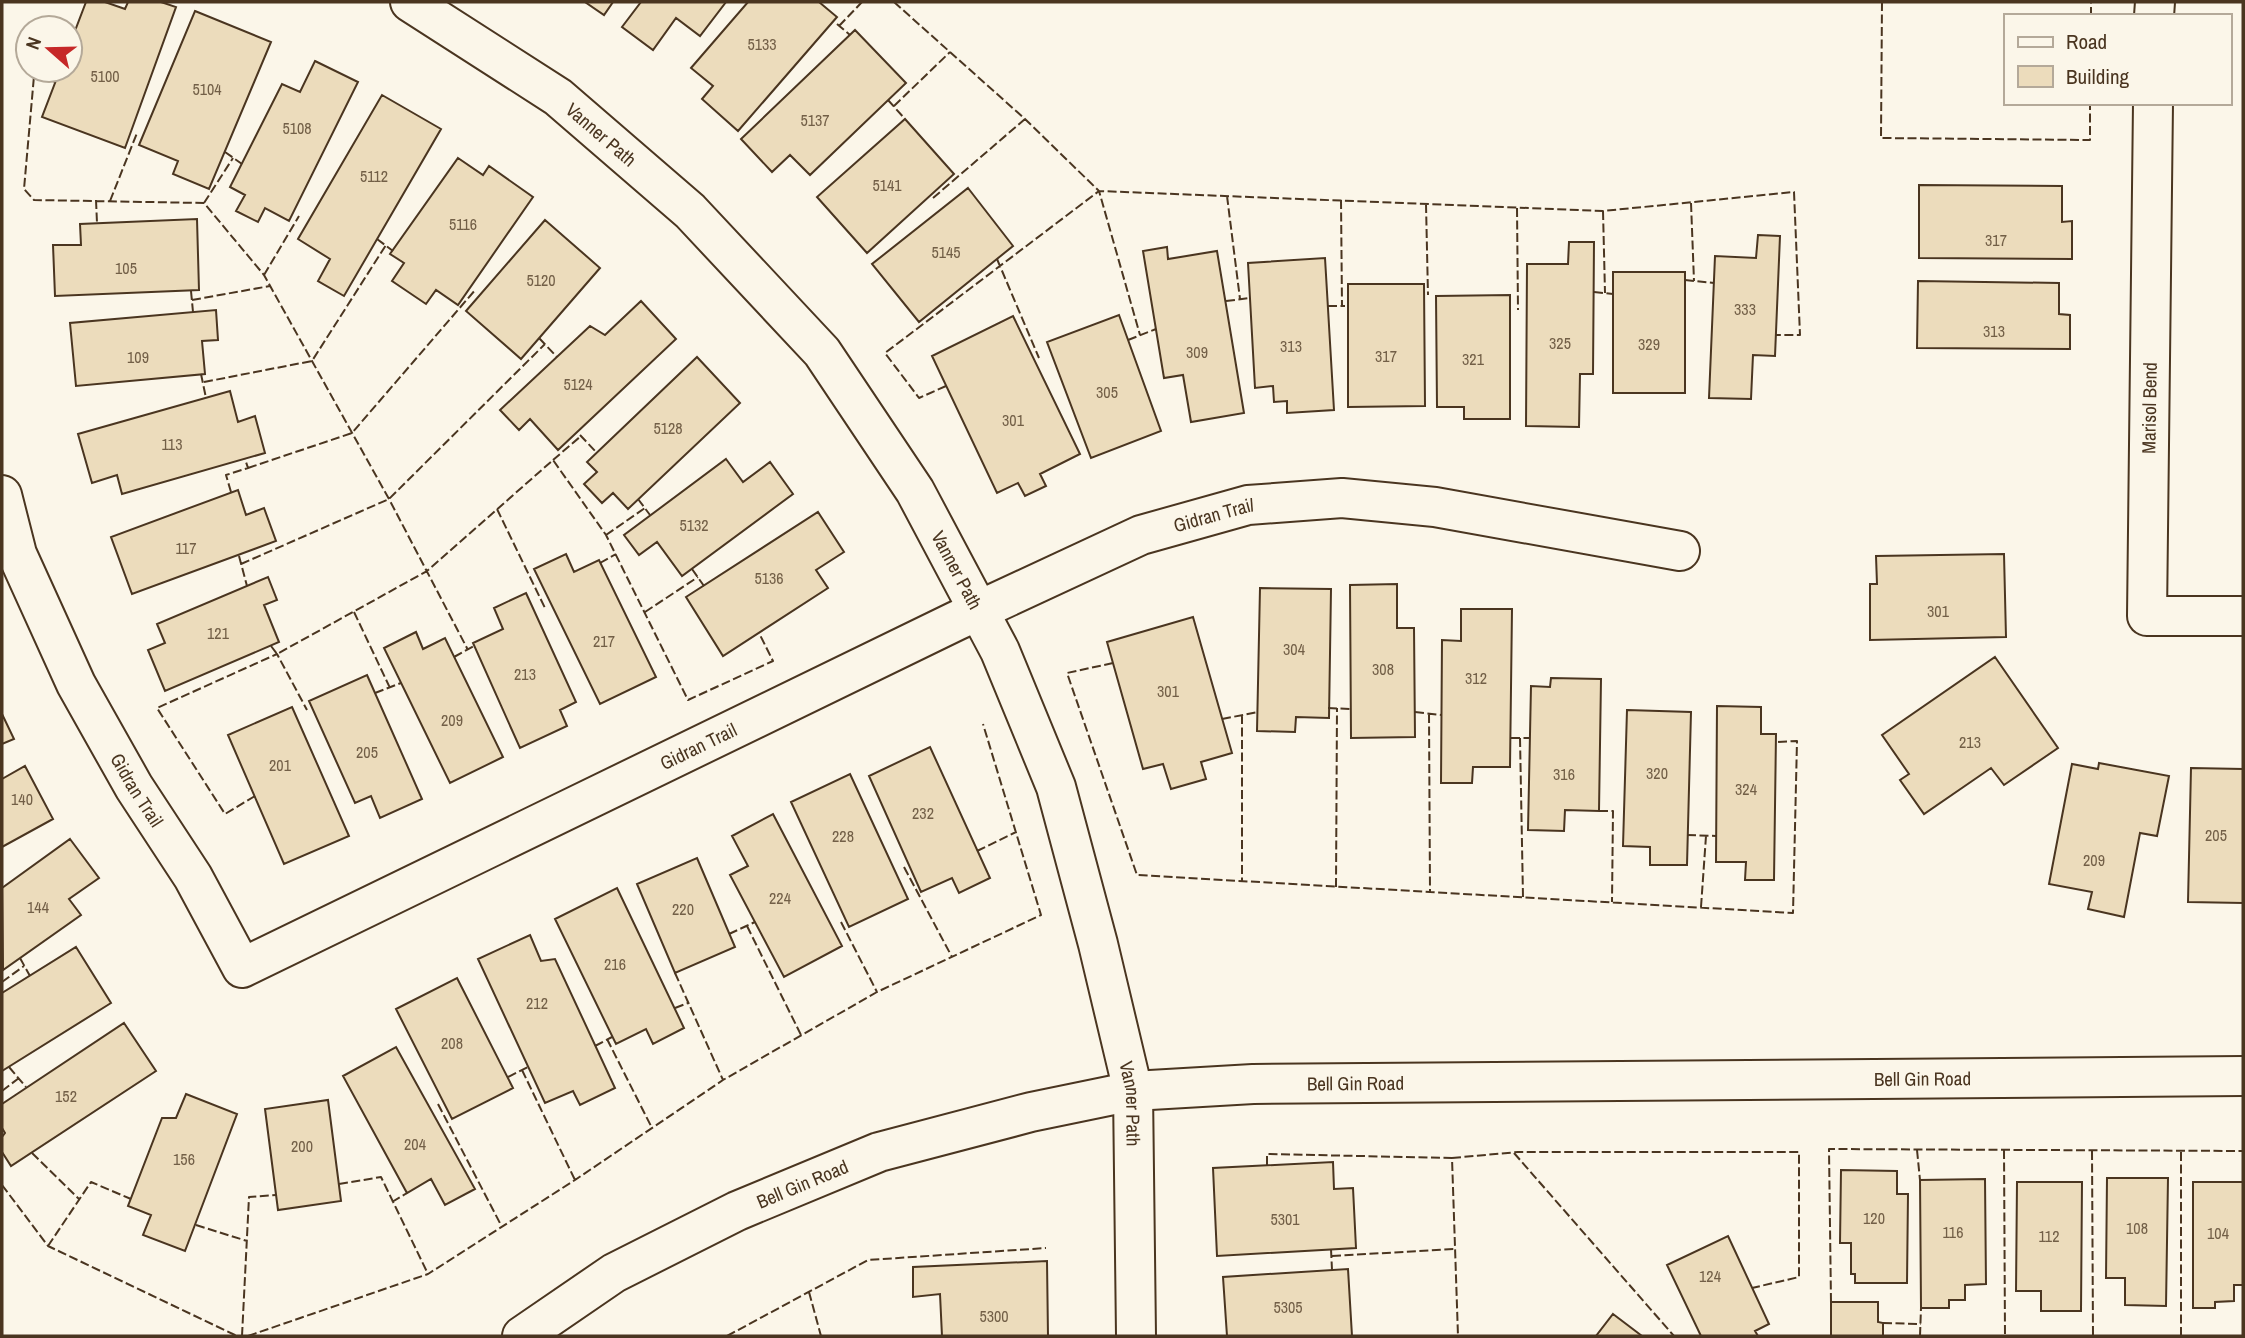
<svg xmlns="http://www.w3.org/2000/svg" width="2245" height="1338" font-family="'Archivo Narrow',sans-serif">
  <rect width="100%" height="100%" fill="#fbf6e9"/>
  <path fill="#ecdcbc" stroke="#4a3520" stroke-width="2" d="M86,2H105L125,9L128,2H161L176,7L125,148L42,117L60,70H70V44Z
    M585,2H613L604,15Z
    M641,2H726L700,36L676,18L653,50L622,27Z
    M748,2H819L837,17L738,131L702,99L713,86L691,68Z
    M195,11L271,42L209,189L173,174L178,161L139,145Z
    M855,30L906,83L810,175L790,155L772,172L741,139Z
    M315,61L358,82L289,221L265,208L258,222L236,211L245,195L230,187L282,84L300,92Z
    M382,95L441,129L344,296L318,281L330,259L298,239Z
    M905,119L954,174L867,253L817,197Z
    M458,158L483,175L489,166L533,197L458,305L436,290L426,304L392,281L404,263L390,254Z
    M1919,185L2062,186V222L2072,221V259L1919,258Z
    M968,188L1013,246L919,322L872,264Z
    M197,219L199,290L55,296L53,245H81L80,224Z
    M545,220L600,268L521,359L466,311Z
    M1758,235L1780,236L1775,356L1753,355L1751,399L1709,398L1715,256L1756,258Z
    M1569,242H1594L1593,374H1580L1579,427L1526,426L1527,264H1568Z
    M1167,247L1168,259L1217,251L1244,413L1191,422L1183,375L1164,378L1143,251Z
    M1325,258L1334,410L1287,413V401L1274,402L1273,386L1255,388L1248,263Z
    M1613,272H1685V393H1613Z
    M1918,281L2059,283V314L2070,315V349L1917,348Z
    M1348,284H1424L1425,406L1348,407Z
    M1510,295V419H1464V407H1437L1436,296Z
    M641,301L676,339L558,450L530,419L519,430L500,410L590,326L605,335Z
    M216,310L218,340L202,341L205,374L76,386L70,323Z
    M1119,315L1161,431L1091,458L1047,342Z
    M1013,316L1080,454L1040,474L1046,486L1025,496L1018,483L997,493L932,356Z
    M697,357L740,403L628,509L613,493L602,503L584,484L597,472L587,462Z
    M230,391L238,422L255,416L265,453L122,494L117,475L92,483L78,434Z
    M726,459L743,482L770,462L793,494L682,576L657,542L639,555L624,535Z
    M238,490L246,515L264,508L276,541L132,594L111,537Z
    M818,512L844,552L816,570L828,588L723,656L686,597Z
    M566,554L574,572L599,560L656,677L600,704L534,569Z
    M2004,554L2006,637L1870,640V584H1877L1876,556Z
    M268,577L277,600L264,605L279,642L165,691L148,650L165,643L157,624Z
    M1397,584V628H1414L1415,737L1351,738L1350,585Z
    M1260,588L1331,589L1329,718L1296,717L1295,732L1257,731Z
    M526,593L576,702L560,710L567,726L520,748L473,643L503,629L494,608Z
    M1461,609H1512L1510,767H1473L1472,783H1441L1442,640L1461,641Z
    M1193,617L1232,753L1201,762L1206,779L1171,789L1163,764L1143,769L1107,642Z
    M416,632L423,649L445,638L503,757L450,783L384,648Z
    M1995,657L2058,748L2004,785L1991,768L1924,814L1900,780L1909,774L1882,735Z
    M367,675L422,799L380,818L371,796L355,803L309,701Z
    M1551,678L1601,679L1599,811L1565,810L1564,831L1528,830L1531,686L1550,687Z
    M1717,706L1761,707V734H1776L1774,880H1745L1746,862H1716Z
    M292,707L349,836L284,864L228,735Z
    M1627,710L1691,712L1687,865H1650V847L1623,846Z
    M2,714L14,739L2,744Z
    M930,747L990,878L959,893L952,878L921,892L869,776Z
    M2099,763L2169,776L2157,836L2140,833L2124,917L2088,909L2092,892L2049,884L2072,764L2098,769Z
    M25,766L53,819L2,847V779Z
    M2191,768L2243,769V903L2188,902Z
    M850,774L908,899L849,927L791,802Z
    M773,814L842,946L784,977L730,875L748,866L732,836Z
    M70,839L99,878L69,899L81,915L3,970L2,888Z
    M697,858L735,947L675,973L637,884Z
    M617,888L684,1028L653,1044L646,1029L616,1044L555,919Z
    M530,935L541,961L555,959L615,1088L580,1105L573,1091L545,1103L478,959Z
    M76,947L111,1003L2,1071V993Z
    M457,978L513,1088L452,1119L396,1009Z
    M124,1023L156,1071L11,1166L2,1152V1137L5,1133L2,1128V1104Z
    M396,1047L475,1189L445,1205L431,1179L407,1193L343,1076Z
    M186,1094L237,1114L185,1251L143,1235L151,1215L128,1206L162,1118H176Z
    M328,1100L341,1201L278,1210L265,1109Z
    M1333,1162L1334,1189L1353,1188L1356,1248L1217,1256L1213,1168Z
    M1841,1170L1897,1171V1194H1908L1907,1283H1855V1274H1851V1243H1840Z
    M2107,1178H2168L2166,1306L2125,1305V1278H2106Z
    M1985,1179L1986,1284L1965,1285V1300H1949V1308H1921L1920,1180Z
    M2017,1182H2082L2081,1311H2041V1291H2016Z
    M2193,1182H2243V1285H2234V1301L2215,1302V1308H2193Z
    M1728,1236L1769,1324L1755,1331L1758,1336H1701L1667,1265Z
    M1047,1261L1048,1336H942L940,1294L913,1297V1267Z
    M1348,1269L1352,1336H1227L1223,1277Z
    M1831,1302H1878V1322L1883,1323V1336H1831Z
    M1613,1314L1642,1336H1596Z"/>
  <g fill="none" stroke-linecap="round" stroke-linejoin="round">
    <g stroke="#4a3520" stroke-width="42">
      <g id="minor">
        <path id="s1" d="M410,2L558,97L690,211L822,352L915,491L1000,651L1056,787L1098,944L1133,1091L1136,1336"/>
        <path d="M2154,16L2155,2"/>
        <path d="M2153,103L2147,616H2243"/>
        <path id="s2" d="M2,495L17,554L76,684L134,787L193,877L242,968L956,621L1141,535L1248,505L1342,498L1435,507L1680,551"/>
        <path id="s3" d="M522,1336L614,1273L737,1211L879,1152L1031,1112L1133,1091L1253,1084L2243,1076"/>
      </g>
    </g>
    <use href="#minor" stroke="#fbf6e9" stroke-width="38"/>
    <path stroke="#4a3520" stroke-width="2" stroke-dasharray="9 3.5" stroke-linecap="butt" d="M894,2L1025,119L1099,191L1603,211L1794,192L1800,335H1776
      M1882,2L1881,138L2090,140V103
      M2091,16V2
      M837,24L850,35
      M839,26L862,2
      M56,82L34,76L24,189L34,200L204,203L264,275L389,499L468,650
      M888,100L905,119
      M894,106L950,52
      M225,152L242,164
      M1227,196L1240,299
      M933,198L1025,119
      M96,200L97,223
      M1341,200L1342,306
      M110,201L137,133
      M204,203L233,158
      M1691,203L1694,281
      M1426,204L1428,295
      M1517,208L1518,310
      M1603,211L1605,293
      M377,239L393,251
      M997,259L1039,358
      M264,275L299,216
      M1685,280L1714,283
      M191,291L193,312
      M1594,292L1613,294
      M192,300L270,286
      M1226,301L1250,298
      M1328,306H1345
      M539,338L557,357
      M1128,340L1156,329
      M201,374L206,398
      M204,382L312,361L386,245
      M946,386L919,398L885,353L1099,191L1140,335
      M580,435L597,453
      M553,460L581,436
      M248,468L352,433L476,289
      M231,492L226,475L248,468L245,459
      M638,499L650,515
      M497,509L545,608
      M606,535L645,508
      M239,556L247,586
      M600,563L616,554
      M241,564L389,499L545,344
      M692,569L704,586
      M354,612L390,688
      M645,612L698,577
      M271,646L277,654L427,571L553,460L606,535L688,700L773,661L759,633
      M454,657L474,646
      M1113,663L1067,673L1137,875L1793,913L1797,741L1776,742
      M375,693L401,683
      M1328,708L1351,709
      M1415,712L1441,715
      M1429,714L1430,892
      M1242,715V881
      M1222,719L1258,712
      M1511,738H1529
      M1520,738L1523,897
      M255,796L225,814L157,708L277,654L307,710
      M1599,811H1613L1612,902
      M1687,835L1716,836
      M977,851L1016,832
      M904,867L952,957
      M1336,887L1337,708
      M1701,907L1706,836
      M841,922L877,992
      M747,926L801,1035
      M729,934L755,922
      M20,958L30,976
      M675,973L723,1080
      M2,982L24,966
      M675,1008L688,1003
      M607,1039L652,1128
      M595,1046L612,1037
      M9,1067L26,1087
      M522,1070L575,1180
      M508,1077L528,1067
      M2,1091L19,1078
      M438,1104L502,1227
      M1917,1150L1920,1180
      M2004,1150L2005,1336
      M2092,1151L2093,1336
      M32,1153L79,1199
      M1514,1153L1674,1336
      M1452,1158L1518,1152H1799V1277L1752,1288
      M1267,1165V1154L1452,1158L1458,1336
      M339,1184L381,1177L428,1274
      M2,1185L48,1246L237,1336
      M392,1202L407,1193
      M196,1225L247,1241
      M48,1246L91,1182L131,1199
      M1331,1249L1332,1270
      M1332,1256L1455,1249
      M809,1292L821,1336
      M1831,1302L1829,1149L2243,1151
      M1883,1323L1921,1324
      M242,1336L249,1197L276,1195
      M248,1336L428,1274L575,1180L723,1080L877,992L1041,915L983,724
      M727,1336L868,1260L1046,1248
      M1920,1336L1921,1308
      M2181,1336V1151"/>
  </g>
  <g text-anchor="middle" dominant-baseline="central" stroke-width="5" stroke-linejoin="round" paint-order="stroke">
    <g font-size="16" fill="#725f47">
      <text x="762" y="44">5133</text>
      <text x="105" y="76">5100</text>
      <text x="207" y="89">5104</text>
      <text x="815" y="120">5137</text>
      <text x="297" y="128">5108</text>
      <text x="374" y="176">5112</text>
      <text x="887" y="185">5141</text>
      <text x="463" y="224">5116</text>
      <text x="1996" y="240">317</text>
      <text x="946" y="252">5145</text>
      <text x="126" y="268">105</text>
      <text x="541" y="280">5120</text>
      <text x="1745" y="309">333</text>
      <text x="1994" y="331">313</text>
      <text x="1560" y="343">325</text>
      <text x="1649" y="344">329</text>
      <text x="1291" y="346">313</text>
      <text x="1197" y="352">309</text>
      <text x="1386" y="356">317</text>
      <text x="138" y="357">109</text>
      <text x="1473" y="359">321</text>
      <text x="578" y="384">5124</text>
      <text x="1107" y="392">305</text>
      <text x="1013" y="420">301</text>
      <text x="668" y="428">5128</text>
      <text x="172" y="444">113</text>
      <text x="694" y="525">5132</text>
      <text x="186" y="548">117</text>
      <text x="769" y="578">5136</text>
      <text x="1938" y="611">301</text>
      <text x="218" y="633">121</text>
      <text x="604" y="641">217</text>
      <text x="1294" y="649">304</text>
      <text x="1383" y="669">308</text>
      <text x="525" y="674">213</text>
      <text x="1476" y="678">312</text>
      <text x="1168" y="691">301</text>
      <text x="452" y="720">209</text>
      <text x="1970" y="742">213</text>
      <text x="367" y="752">205</text>
      <text x="280" y="765">201</text>
      <text x="1657" y="773">320</text>
      <text x="1564" y="774">316</text>
      <text x="1746" y="789">324</text>
      <text x="22" y="799">140</text>
      <text x="923" y="813">232</text>
      <text x="2216" y="835">205</text>
      <text x="843" y="836">228</text>
      <text x="2094" y="860">209</text>
      <text x="780" y="898">224</text>
      <text x="38" y="907">144</text>
      <text x="683" y="909">220</text>
      <text x="615" y="964">216</text>
      <text x="537" y="1003">212</text>
      <text x="452" y="1043">208</text>
      <text x="66" y="1096">152</text>
      <text x="415" y="1144">204</text>
      <text x="302" y="1146">200</text>
      <text x="184" y="1159">156</text>
      <text x="1874" y="1218">120</text>
      <text x="1285" y="1219">5301</text>
      <text x="2137" y="1228">108</text>
      <text x="1953" y="1232">116</text>
      <text x="2218" y="1233">104</text>
      <text x="2049" y="1236">112</text>
      <text x="1710" y="1276">124</text>
      <text x="1288" y="1307">5305</text>
      <text x="994" y="1316">5300</text>
    </g>
    <g font-size="19" fill="#4a3520" stroke="#fbf6e9">
      <text stroke="none"><textPath href="#s1" startOffset="233">Vanner Path</textPath></text>
      <text transform="translate(2149 408) rotate(-89)">Marisol Bend</text>
      <text stroke="none"><textPath href="#s2" startOffset="1606">Gidran Trail</textPath></text>
      <text stroke="none"><textPath href="#s1" startOffset="800">Vanner Path</textPath></text>
      <text stroke="none"><textPath href="#s2" startOffset="1040">Gidran Trail</textPath></text>
      <text stroke="none"><textPath href="#s2" startOffset="326">Gidran Trail</textPath></text>
      <text stroke="none"><textPath href="#s3" startOffset="1454">Bell Gin Road</textPath></text>
      <text stroke="none"><textPath href="#s3" startOffset="887">Bell Gin Road</textPath></text>
      <text stroke="none"><textPath href="#s1" startOffset="1365">Vanner Path</textPath></text>
      <text stroke="none"><textPath href="#s3" startOffset="320">Bell Gin Road</textPath></text>
    </g>
  </g>
  <rect width="2245" height="1338" fill="none" stroke="#4a3520" stroke-width="7"/>
  <rect x="2004" y="14" width="228" height="91" fill="#fbf6e9" stroke="#b4a999" stroke-width="2"/>
  <rect x="2018" y="37" width="35" height="10" fill="#fbf6e9" stroke="#b4a999" stroke-width="2"/>
  <text x="2066" y="49" font-size="21" fill="#4a3520">Road</text>
  <rect x="2018" y="66" width="35" height="21" fill="#ecdcbc" stroke="#b4a999" stroke-width="2"/>
  <text x="2066" y="84" font-size="21" fill="#4a3520">Building</text>
  <g transform="translate(49 49) rotate(290)"><circle r="33" fill="#fbf6e9" stroke="#b4a999" stroke-width="2"/>
  <path d="M0-5L12 26L0 18L-12 26Z" fill="#c62828"/>
  <text y="-10" font-size="19" font-weight="bold" text-anchor="middle" fill="#4a3520">N</text>
  </g>
</svg>
